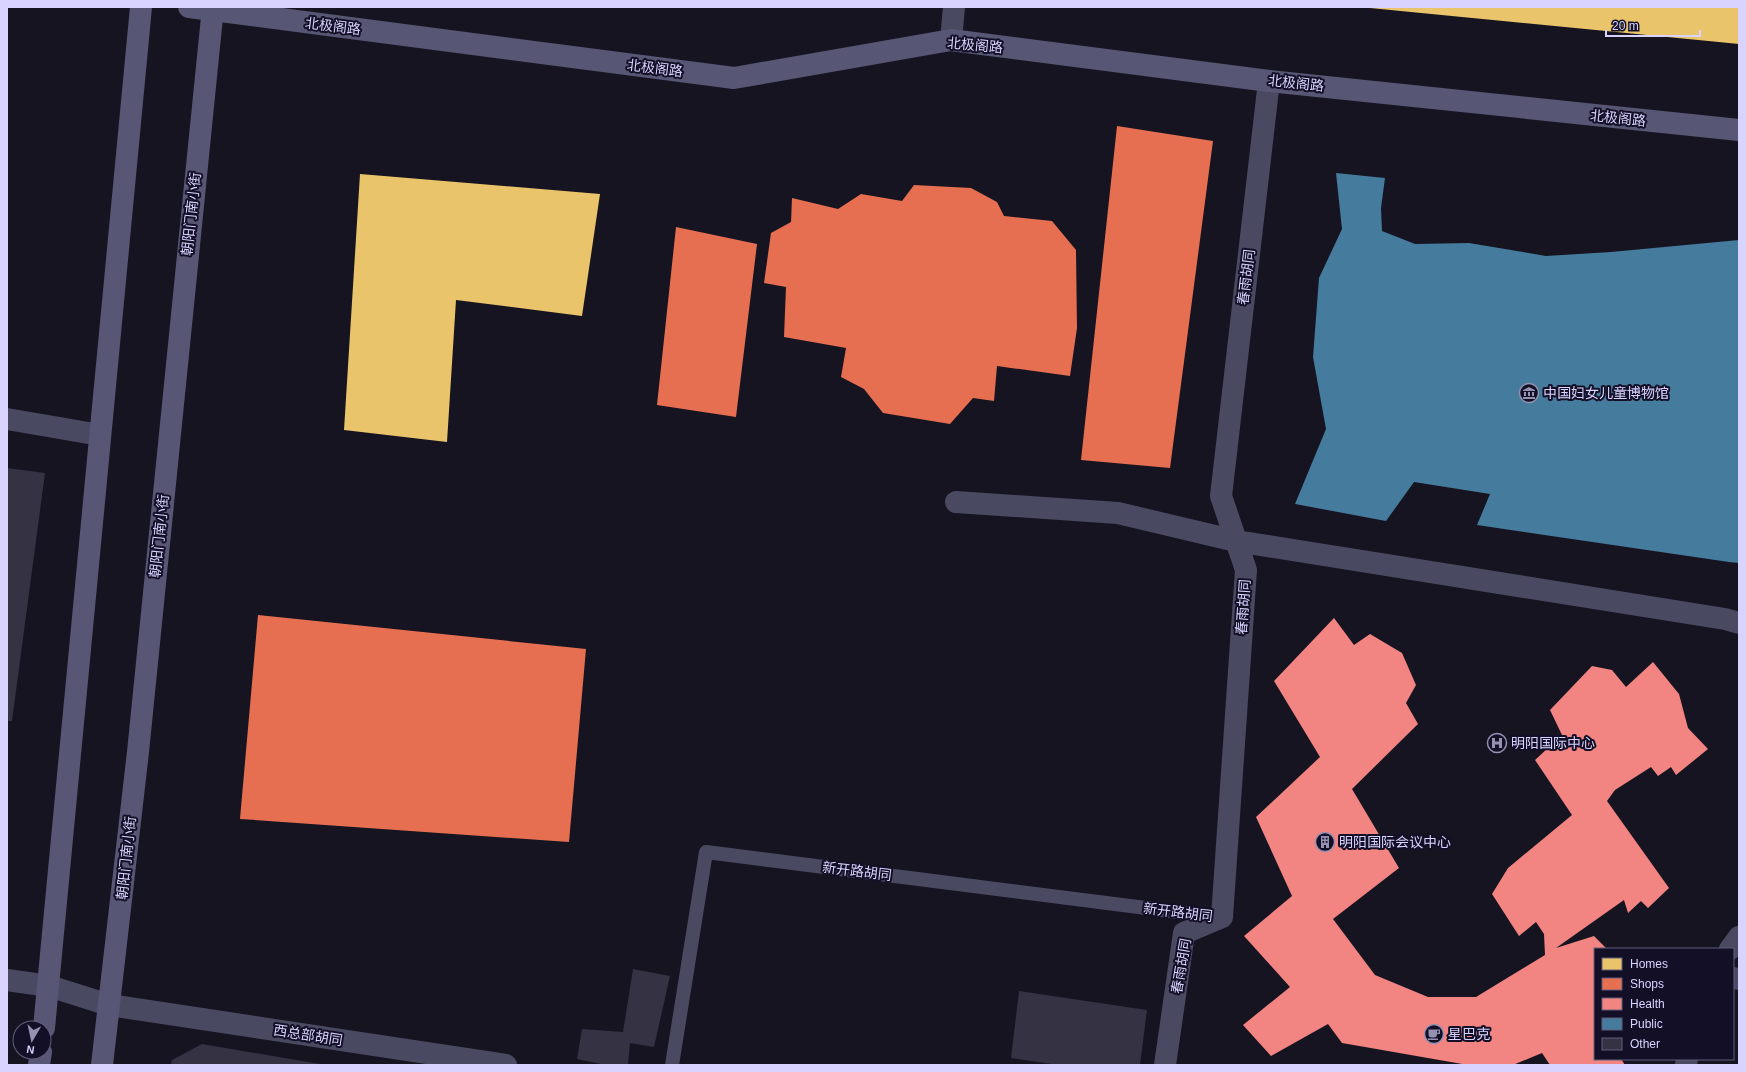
<svg xmlns="http://www.w3.org/2000/svg" width="1746" height="1072" font-family="Helvetica,'Noto Sans SC',sans-serif">
  <rect width="100%" height="100%" fill="#161421"/>
  <path fill="#e9c46a" d="M1370,7H1739V44L1370,8Z
    M360,174L600,194L582,316L456,300L447,442L344,430Z"/>
  <path fill="#e76f51" d="M1117,126L1213,141L1170,468L1081,460Z
    M914,185L971,188L997,202L1004,216L1052,221L1076,250L1077,328L1070,376L997,366L994,401L973,398L950,424L883,413L864,389L841,377L846,348L784,337L786,287L764,283L771,233L791,222L792,198L838,209L861,194L902,201Z
    M676,227L757,244L736,417L657,405Z
    M258,615L586,649L569,842L240,819Z"/>
  <path fill="#f28482" d="M1334,618L1354,645L1370,634L1402,653L1416,685L1406,703L1418,724L1352,789L1399,868L1333,919L1375,975L1428,997H1476L1545,955L1544,934L1536,922L1519,936L1492,894L1508,868L1572,815L1535,760L1562,735L1550,710L1592,666L1612,670L1626,687L1653,662L1679,694L1688,728L1708,749L1676,775L1671,767L1658,776L1651,767L1615,790L1607,801L1669,888L1648,908L1641,901L1628,913L1624,900L1556,948L1594,936L1607,949H1595V1059H1621L1625,1065H1550L1542,1053L1513,1065H1468L1342,1043L1328,1024L1271,1056L1243,1025L1290,987L1244,936L1292,896L1256,817L1320,757L1274,681Z"/>
  <path fill="#457b9d" d="M1336,173L1385,178L1381,208L1382,231L1415,244L1469,243L1546,256L1611,252L1739,240V563L1729,562L1477,525L1490,494L1414,482L1386,521L1295,504L1326,429L1313,357L1319,278L1342,229Z"/>
  <path fill="#343243" d="M7,468L45,473L12,721H7Z
    M633,969L670,976L654,1047L630,1043L628,1065H606L577,1059L582,1029L623,1032Z
    M1019,991L1147,1010L1140,1065H1058L1011,1058Z
    M202,1044L320,1064V1065H171L172,1060Z"/>
  <g fill="none" stroke-linecap="round" stroke-linejoin="round">
    <path stroke="#4a4962" stroke-width="14" d="M672,1065L706,852L1217,917"/>
    <path stroke="#4a4962" stroke-width="22" d="M951,40L954,7
      M7,419L100,435
      M956,502L1118,513L1236,541L1725,619L1739,623
      M1730,949L1739,937
      M1733,978L1739,979
      M7,980L49,986L109,1005L506,1065
      M1165,1065L1184,933L1222,917L1246,570L1221,496L1269,81
      M1686,1065L1687,1059"/>
    <path stroke="#575674" stroke-width="22" d="M189,7L734,78L951,40L1269,81L1739,130
      M44,1028L141,7
      M39,1065L41,1052
      M102,1065L138,752L213,7"/>
  </g>
  <defs>
    <g id="museum-ring" transform="scale(1)"><circle r="9.5" fill="#130f26" stroke="#9591b1" stroke-width="1.5"/><path d="M0-6L6-3V-2H-6V-3ZM-5-1h2V3h-2ZM-1-1h2V3h-2ZM3-1h2V3H3ZM-6 4H6V6H-6Z" fill="#9591b1"/></g>
    <g id="hospital-ring" transform="scale(1)"><circle r="9.5" fill="#130f26" stroke="#9591b1" stroke-width="1.5"/><path d="M-5-5h3v3.5h4V-5h3V5h-3V1.5h-4V5h-3Z" fill="#9591b1"/></g>
    <g id="building-ring" transform="scale(1)"><circle r="9.5" fill="#130f26" stroke="#9591b1" stroke-width="1.5"/><path d="M-4-6H4V6H1V3H-1V6H-4ZM-2.5-4.3h1.7v1.8h-1.7ZM.8-4.3h1.7v1.8H.8ZM-2.5-1h1.7V.8h-1.7ZM.8-1h1.7V.8H.8Z" fill="#9591b1"/></g>
    <g id="cafe-ring" transform="scale(1)"><circle r="9.5" fill="#130f26" stroke="#9591b1" stroke-width="1.5"/><path d="M-5.5-4.5H6V0H3Q3 3.5 0 3.5H-2.5Q-5.5 3.5-5.5 0ZM3-3.2v2h1.7v-2ZM-6 4.5H4V6H-6Z" fill="#9591b1"/></g>
  </defs>
  <g fill-rule="evenodd">
    <use href="#museum-ring" x="1529" y="393"/>
    <use href="#hospital-ring" x="1497" y="743"/>
    <use href="#building-ring" x="1325" y="842"/>
    <use href="#cafe-ring" x="1434" y="1034"/>
  </g>
  <g text-anchor="middle" dominant-baseline="central" stroke-width="4" stroke-linejoin="round" paint-order="stroke">
    <g font-size="14" fill="#d9d4ff" stroke="#130f26">
      <text transform="translate(333 26) rotate(7)">北极阁路</text>
      <text transform="translate(975 45) rotate(5)">北极阁路</text>
      <text transform="translate(655 68) rotate(7)">北极阁路</text>
      <text transform="translate(1296 83) rotate(6)">北极阁路</text>
      <text transform="translate(1618 118) rotate(6)">北极阁路</text>
      <text transform="translate(191 214) rotate(-84)">朝阳门南小街</text>
      <text transform="translate(1246 277) rotate(-83)">春雨胡同</text>
      <text transform="translate(159 536) rotate(-84)">朝阳门南小街</text>
      <text transform="translate(1243 607) rotate(-86)">春雨胡同</text>
      <text transform="translate(126 858) rotate(-84)">朝阳门南小街</text>
      <text transform="translate(857 871) rotate(7)">新开路胡同</text>
      <text transform="translate(1178 912) rotate(7)">新开路胡同</text>
      <text transform="translate(1181 966) rotate(-80)">春雨胡同</text>
      <text transform="translate(308 1035) rotate(9)">西总部胡同</text>
    </g>
    <g font-size="14" fill="#d9d4ff" stroke="#130f26" text-anchor="start">
      <text x="1543" y="393">中国妇女儿童博物馆</text>
      <text x="1511" y="743">明阳国际中心</text>
      <text x="1339" y="842">明阳国际会议中心</text>
      <text x="1448" y="1034">星巴克</text>
    </g>
  </g>
  <rect width="1746" height="1072" fill="none" stroke="#d9d4ff" stroke-width="16"/>
  <rect x="1594" y="948" width="140" height="112" fill="#130f26" stroke="#625e7d"/>
  <rect x="1602" y="958" width="20" height="12" fill="#e9c46a" stroke="#625e7d"/>
  <text x="1630" y="968" font-size="12" fill="#d9d4ff">Homes</text>
  <rect x="1602" y="978" width="20" height="12" fill="#e76f51" stroke="#625e7d"/>
  <text x="1630" y="988" font-size="12" fill="#d9d4ff">Shops</text>
  <rect x="1602" y="998" width="20" height="12" fill="#f28482" stroke="#625e7d"/>
  <text x="1630" y="1008" font-size="12" fill="#d9d4ff">Health</text>
  <rect x="1602" y="1018" width="20" height="12" fill="#457b9d" stroke="#625e7d"/>
  <text x="1630" y="1028" font-size="12" fill="#d9d4ff">Public</text>
  <rect x="1602" y="1038" width="20" height="12" fill="#343243" stroke="#625e7d"/>
  <text x="1630" y="1048" font-size="12" fill="#d9d4ff">Other</text>
  <g transform="translate(32 1040) rotate(189)"><circle r="19" fill="#130f26" stroke="#625e7d"/>
  <path d="M0-3L7 15L0 10L-7 15Z" fill="#9591b1"/>
  <text y="-6" font-size="11" font-weight="bold" text-anchor="middle" fill="#d9d4ff">N</text>
  </g>
  <path d="M1606 30v6h94v-6" fill="none" stroke="#d9d4ff" stroke-width="2"/>
  <text x="1612" y="30" font-size="12" fill="#d9d4ff" stroke="#130f26" stroke-width="3" paint-order="stroke">20 m</text>
</svg>
